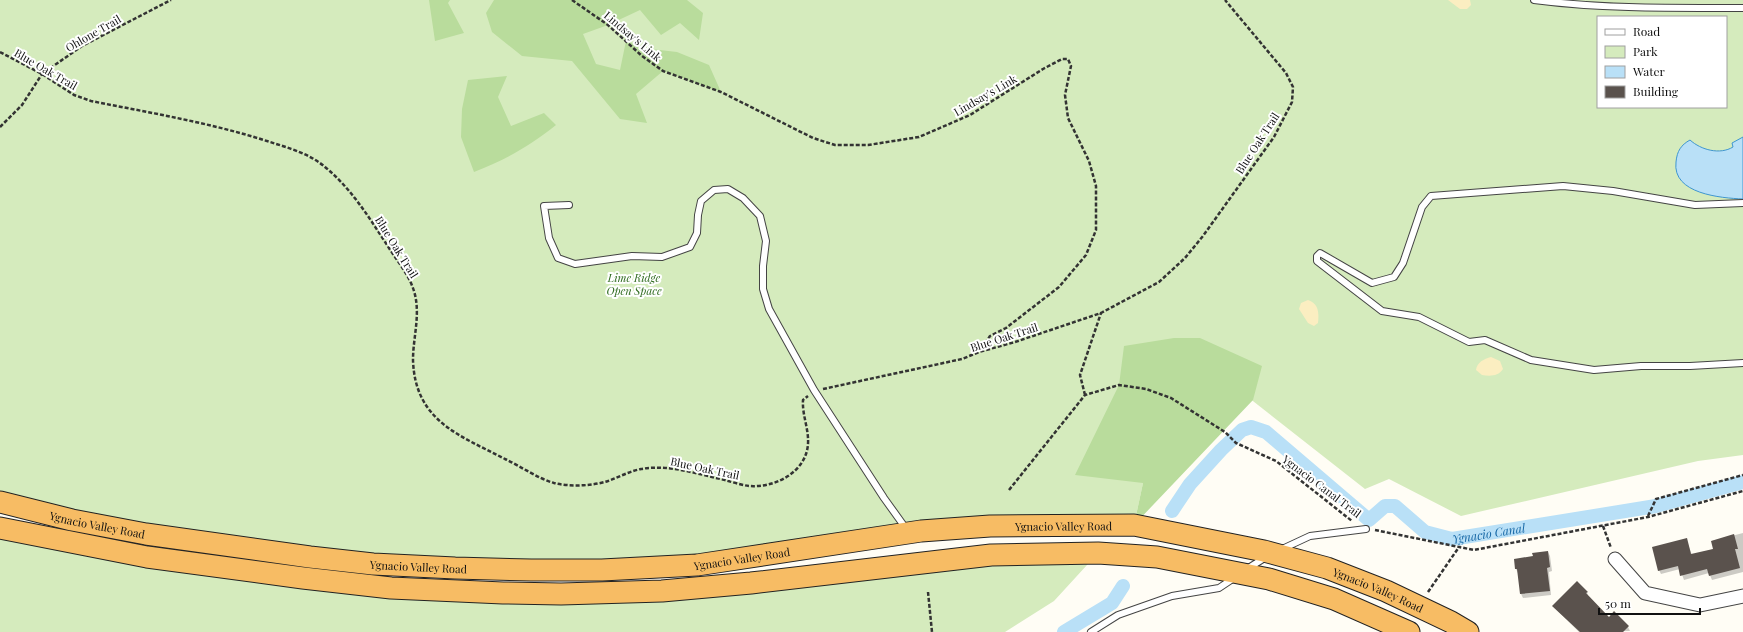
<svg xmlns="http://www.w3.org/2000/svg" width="1743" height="632" font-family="'Playfair Display',serif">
  <rect width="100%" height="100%" fill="#fffdf5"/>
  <path fill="#d5ebbd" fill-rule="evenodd" d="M0,0H1743V455L1698,461L1461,516L1389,479L1365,489L1174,339L1134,525H1065L697,565L373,564L0,502ZM1598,17H1726V107H1598Z
    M0,528L147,557L503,593L1098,553L1054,601L1005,632H0Z"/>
  <path fill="#b9dc9c" d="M429,0H450L448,3L464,33L435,41Z
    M494,0H687L703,13L699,40L680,23L661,35L640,10L608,25L583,34L596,64L620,70L626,41L651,49L677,52L709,65L721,92L663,71L636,94L647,123L620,119L572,61L522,56L492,32L486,13Z
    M507,76L498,97L511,126L544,113L556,125C528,147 507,159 474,172L461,137L462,109L468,80Z
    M1174,338H1200L1262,366L1253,400L1134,525L1143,483L1075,475L1119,385L1124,346Z"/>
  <path fill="#fbeec1" d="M1448,0H1470L1471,5L1467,9H1460Z
    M1308,300C1319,304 1319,313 1318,323L1314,326L1308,323L1299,309L1301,303Z
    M1491,357L1500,361L1503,369C1498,377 1489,376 1482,375L1476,370C1477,362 1484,359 1491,357Z"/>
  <path fill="#b9e0f7" stroke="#3f96cf" d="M1743,137V199C1721,198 1672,194 1676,162C1677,151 1681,145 1690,140C1701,150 1720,155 1733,147L1732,143Z"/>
  <path fill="#0003" d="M1743,533V572L1712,580L1709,573L1684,580L1680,569L1661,574L1659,570L1686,539L1692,555L1714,549L1712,541Z
    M1548,552L1550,556L1552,571L1549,572L1551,595L1523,598L1521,594L1518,573L1516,569L1534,557Z
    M1587,592L1588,597L1609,618L1628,627L1630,631L1579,632L1553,606Z"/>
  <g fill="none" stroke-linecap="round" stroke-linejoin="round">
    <g stroke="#b9e0f7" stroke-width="14">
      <path id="s1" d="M1172,511L1190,484L1221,450L1242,430L1251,427L1266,432L1369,520L1385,506H1395L1425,532L1452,539L1656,506L1743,482"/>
      <path d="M1064,632L1112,603L1123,586"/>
    </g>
  </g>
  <path fill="#5a524d" d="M1734,534L1738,549H1735L1740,568L1709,576L1707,569L1680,576L1678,566L1658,571L1652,547L1687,538L1691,554L1713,549L1711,541Z
    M1548,551L1550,567L1547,568L1550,591L1520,594L1517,569H1515L1514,559L1533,556L1532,553Z
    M1577,581L1588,592L1586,593L1609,617L1614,611L1629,626L1623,632H1580L1552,606Z"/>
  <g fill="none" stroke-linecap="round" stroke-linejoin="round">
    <g stroke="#444" stroke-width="8">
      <path id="service" d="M1534,0C1603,9 1673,8 1743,8
        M1743,203L1695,205L1613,191L1563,186L1431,196L1422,207L1403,263L1394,277L1372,283L1320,253L1317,256V261L1382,311L1419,317L1469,342L1485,340L1531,360L1594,370L1641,366H1690L1743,363
        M569,205L544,206L549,238L558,258L575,264L632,256L662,257L690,247L697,233L698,215L701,201L714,190L728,189L743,198L760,216L766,241L763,266V289L769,309L814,390L884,498L907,530
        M1280,550L1310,536L1366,529
        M1247,569L1266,557
        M1091,632L1118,615L1172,596L1219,588L1234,578"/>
    </g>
    <g stroke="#444" stroke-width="15">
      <path id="minor" d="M1615,559L1645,593L1700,605L1743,596"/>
    </g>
    <g stroke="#222" stroke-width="23">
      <g id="trunk">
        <path id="s2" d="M0,502L72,520L146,534L310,557L373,564L455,568L531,570H602L697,565L921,531L990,526L1134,525L1264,551L1327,568L1386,591L1451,622L1468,632"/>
        <path d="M0,528L147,557L303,578L391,588L503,593L561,594L662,591L751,583L991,555L1098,553L1157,557L1269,579L1334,599L1409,632"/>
      </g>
    </g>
    <path stroke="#333" stroke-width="2.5" stroke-dasharray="4 2" stroke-linecap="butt" d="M572,0L608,25L642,56L663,71L721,92L813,138L835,145H868L919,137L970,115L1043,69L1062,59H1068L1071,66L1065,95L1068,118L1089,161L1096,186V230L1086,255L1059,287L1006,328L990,336L980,351
      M0,52L42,74L74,95L91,101C151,113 212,123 270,142C289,148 310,154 325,167C352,189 370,219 389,248C398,262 409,275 414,291C421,314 413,337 413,360C415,421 459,435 505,459C520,466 539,479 554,483C571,487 592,486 608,481C619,477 630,471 641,469C669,464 697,474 725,480C732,482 741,485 749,486C774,488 806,473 808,444C809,429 802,415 803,400L808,396
      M0,127L22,105L42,74L82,46L171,0
      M823,389L962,359L979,352L1015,342L1101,313L1159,282L1185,258L1203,236L1274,137L1292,102L1293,87L1286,73L1225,0
      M1085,395L1080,375L1101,313
      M1009,490L1085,395L1119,385L1146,389L1171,398L1225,432L1236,443L1276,461L1352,521
      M1648,516L1656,499L1743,475
      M1603,526L1611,548
      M1375,530L1474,550L1648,517L1743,491
      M928,592L932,632
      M1428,592L1459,547"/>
    <use href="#service" stroke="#fff" stroke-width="6"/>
    <use href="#minor" stroke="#fff" stroke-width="13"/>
    <use href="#trunk" stroke="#f7bc64" stroke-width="21"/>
  </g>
  <g text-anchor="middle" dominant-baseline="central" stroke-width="4" stroke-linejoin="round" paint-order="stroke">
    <g font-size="11" fill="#111" stroke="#fff">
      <text transform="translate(93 33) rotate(-30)">Ohlone Trail</text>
      <text transform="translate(633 36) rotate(40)">Lindsay's Link</text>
      <text transform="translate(46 69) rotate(30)">Blue Oak Trail</text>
      <text transform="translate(985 95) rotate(-30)">Lindsay's Link</text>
      <text transform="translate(1257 143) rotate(-57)">Blue Oak Trail</text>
      <text transform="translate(397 247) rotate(58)">Blue Oak Trail</text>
      <text transform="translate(1004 337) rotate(-18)">Blue Oak Trail</text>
      <text transform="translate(705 468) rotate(12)">Blue Oak Trail</text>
      <text transform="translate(1322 486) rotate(37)">Ygnacio Canal Trail</text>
      <text stroke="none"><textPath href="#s2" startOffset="100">Ygnacio Valley Road</textPath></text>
      <text stroke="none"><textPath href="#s2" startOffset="1072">Ygnacio Valley Road</textPath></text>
      <text stroke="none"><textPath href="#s2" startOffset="748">Ygnacio Valley Road</textPath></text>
      <text stroke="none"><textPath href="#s2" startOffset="424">Ygnacio Valley Road</textPath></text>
      <text stroke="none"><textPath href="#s2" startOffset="1396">Ygnacio Valley Road</textPath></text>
    </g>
    <g font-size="11" font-style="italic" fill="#2f6b1f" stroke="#fff">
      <text x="634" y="277">Lime Ridge<tspan x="634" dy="13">Open Space</tspan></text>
    </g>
    <g font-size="12" font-style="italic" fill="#1768a6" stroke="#fff">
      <text stroke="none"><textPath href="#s1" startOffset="404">Ygnacio Canal</textPath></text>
    </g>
  </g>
  <rect x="1597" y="16" width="130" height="92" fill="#ffffff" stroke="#a0a0a0"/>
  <rect x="1605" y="29" width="20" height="6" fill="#ffffff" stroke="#a0a0a0"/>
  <text x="1633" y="36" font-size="12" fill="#111111">Road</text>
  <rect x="1605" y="46" width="20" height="12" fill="#d5ebbd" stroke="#a0a0a0"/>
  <text x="1633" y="56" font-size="12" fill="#111111">Park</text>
  <rect x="1605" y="66" width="20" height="12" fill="#b9e0f7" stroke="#a0a0a0"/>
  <text x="1633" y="76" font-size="12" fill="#111111">Water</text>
  <rect x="1605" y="86" width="20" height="12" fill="#5a524d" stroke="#a0a0a0"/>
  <text x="1633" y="96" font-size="12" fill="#111111">Building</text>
  <path d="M1599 608v6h101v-6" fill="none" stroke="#111111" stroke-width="2"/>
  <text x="1605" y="608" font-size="12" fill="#111111" stroke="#ffffff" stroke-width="3" paint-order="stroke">50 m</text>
</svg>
